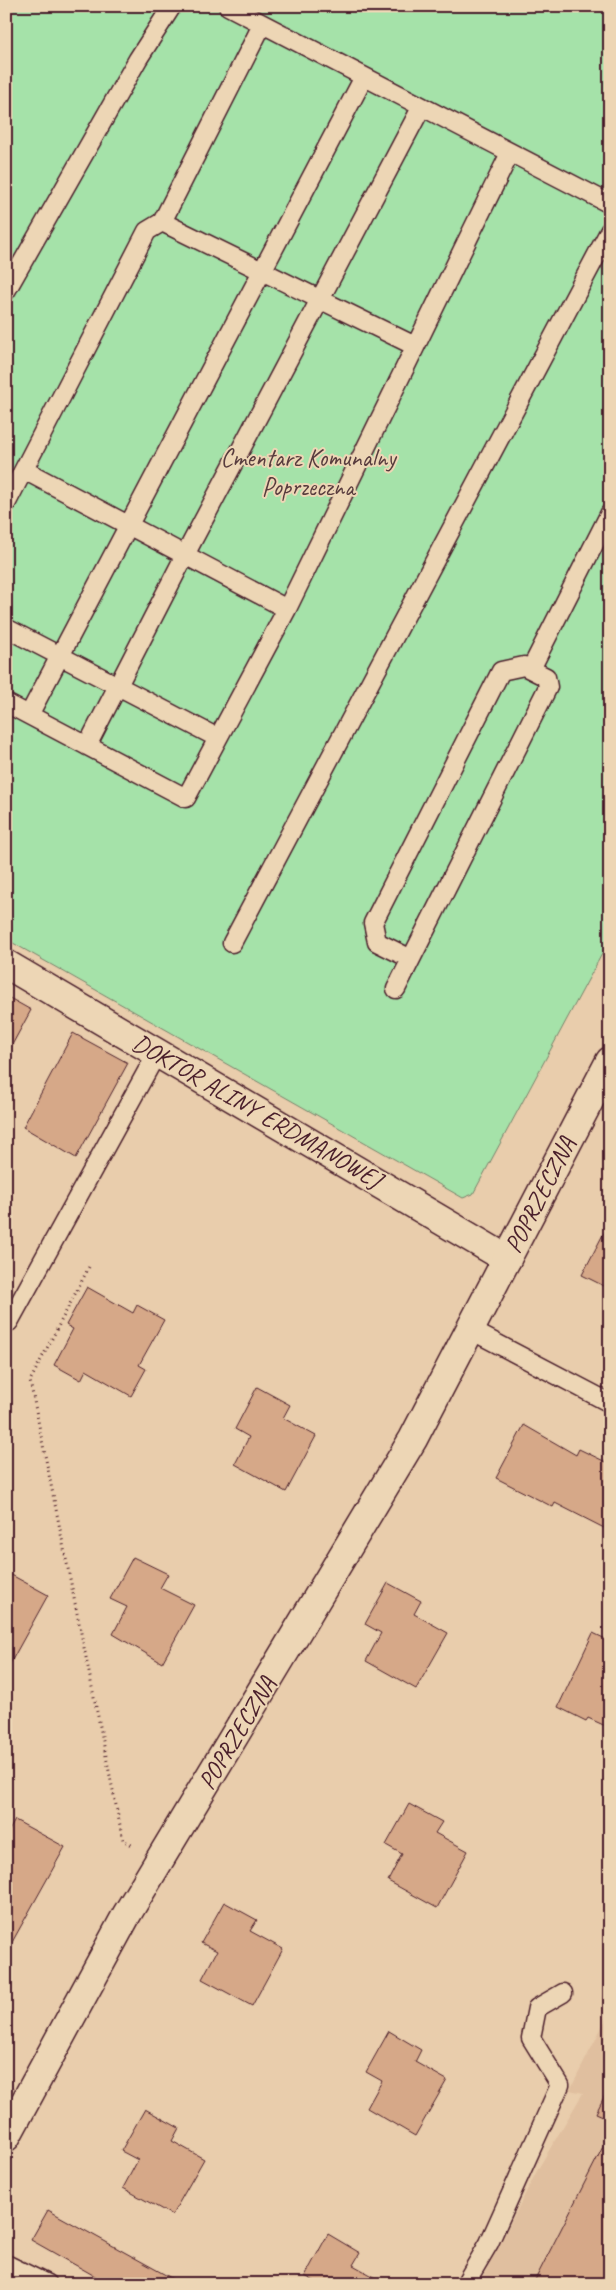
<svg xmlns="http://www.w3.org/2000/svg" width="616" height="2290" font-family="Caveat,sans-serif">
  <rect width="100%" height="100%" fill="#e9cdac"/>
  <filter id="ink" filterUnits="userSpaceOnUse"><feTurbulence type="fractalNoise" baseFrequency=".02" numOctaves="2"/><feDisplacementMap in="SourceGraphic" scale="10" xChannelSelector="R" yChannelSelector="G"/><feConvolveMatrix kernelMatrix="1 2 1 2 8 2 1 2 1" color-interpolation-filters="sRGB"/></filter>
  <g filter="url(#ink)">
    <path fill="#e0bf9f" d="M610,2011V2284H479L538,2169L583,2093L570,2090Z"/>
    <path fill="#a5e2a9" stroke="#78806a" d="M6,6H610V939L473,1194L463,1198L6,939Z"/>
    <path fill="#d6a888" stroke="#4a1f2b" d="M6,996L31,1010L6,1056Z
      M73,1033L128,1063L76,1158L23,1127Z
      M610,1221V1289L582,1275Z
      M87,1287L133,1313L137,1305L164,1320L139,1365L146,1369L131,1396L86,1370L81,1380L54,1365L73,1329L66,1325Z
      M257,1387L290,1405L283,1418L316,1436L286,1492L235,1464L249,1437L235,1429Z
      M524,1425L576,1455L579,1449L610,1464V1531L555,1503L553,1507L496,1478Z
      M133,1557L168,1574L160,1588L194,1605L162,1663L113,1634L127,1607L110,1599Z
      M6,1572L48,1595L6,1671Z
      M388,1583L421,1601L414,1614L448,1633L416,1689L366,1661L381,1633L365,1624Z
      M593,1633L610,1641V1728L588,1718L586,1721L558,1707Z
      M409,1804L442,1822L435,1833L468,1851L437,1908L388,1881L402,1854L386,1845Z
      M15,1820L65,1847L6,1953V1836Z
      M224,1902L257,1920L250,1931L283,1949L252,2006L202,1979L217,1951L201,1943Z
      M389,2031L421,2050L415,2062L447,2080L415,2136L367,2108L382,2081L366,2072Z
      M610,2085V2119L596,2113Z
      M145,2109L179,2128L172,2141L204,2159L172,2215L123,2188L138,2160L121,2151Z
      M610,2133V2267L601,2284H533Z
      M48,2210L182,2284H109L31,2240Z
      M328,2234L360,2253L353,2265L387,2284H320L305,2276Z"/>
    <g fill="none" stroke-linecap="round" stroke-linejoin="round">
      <g stroke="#4a1f2b" stroke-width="21">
        <path id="lane" d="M228,6L610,204
          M162,222L415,346
          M6,291L138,59L172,6
          M24,470L287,609
          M6,504L147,231L162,222L262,25
          M6,628L218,738
          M531,669L610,513
          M6,703L186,798L287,609L510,153
          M29,715L364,77
          M87,746L185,555L421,108
          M232,943L610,230
          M396,989L411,959L548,687L546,677L524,666L501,671L373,923L377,942L411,959
          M9,1322L157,1053
          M469,1329L610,1403
          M6,2264L47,2284
          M465,2284L489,2243L560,2085L531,2038L537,2008L563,1993"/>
      </g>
      <g stroke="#4a1f2b" stroke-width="31">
        <path id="street" d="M6,964L507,1259"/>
      </g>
      <g stroke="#4a1f2b" stroke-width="31">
        <path id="secondary" d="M6,2137L127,1914L413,1439L610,1061"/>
      </g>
      <path stroke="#4a1f2b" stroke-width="3" stroke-dasharray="1 4" stroke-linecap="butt" d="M89,1267L30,1381L123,1840L132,1845"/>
      <use href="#lane" stroke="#edd6b5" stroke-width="18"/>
      <use href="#street" stroke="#edd6b5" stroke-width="28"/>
      <use href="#secondary" stroke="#edd6b5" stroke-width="28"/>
    </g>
  </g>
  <g text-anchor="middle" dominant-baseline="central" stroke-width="4" stroke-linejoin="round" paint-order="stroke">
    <g font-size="25" fill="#583c3e" stroke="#edd6b5">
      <text x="308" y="458">Cmentarz Komunalny<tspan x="308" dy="29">Poprzeczna</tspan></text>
    </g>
    <g font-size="25" fill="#4a1f2b" stroke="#edd6b5">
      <text transform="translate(257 1111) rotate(30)">DOKTOR ALINY ERDMANOWEJ</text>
      <text transform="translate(540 1195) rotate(-63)">POPRZECZNA</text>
      <text transform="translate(237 1733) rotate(-59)">POPRZECZNA</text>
    </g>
  </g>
  <rect width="616" height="2290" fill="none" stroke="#edd6b5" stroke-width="25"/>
  <rect x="12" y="12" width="591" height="2265" fill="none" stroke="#4a1f2b" stroke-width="2" filter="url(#ink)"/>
</svg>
